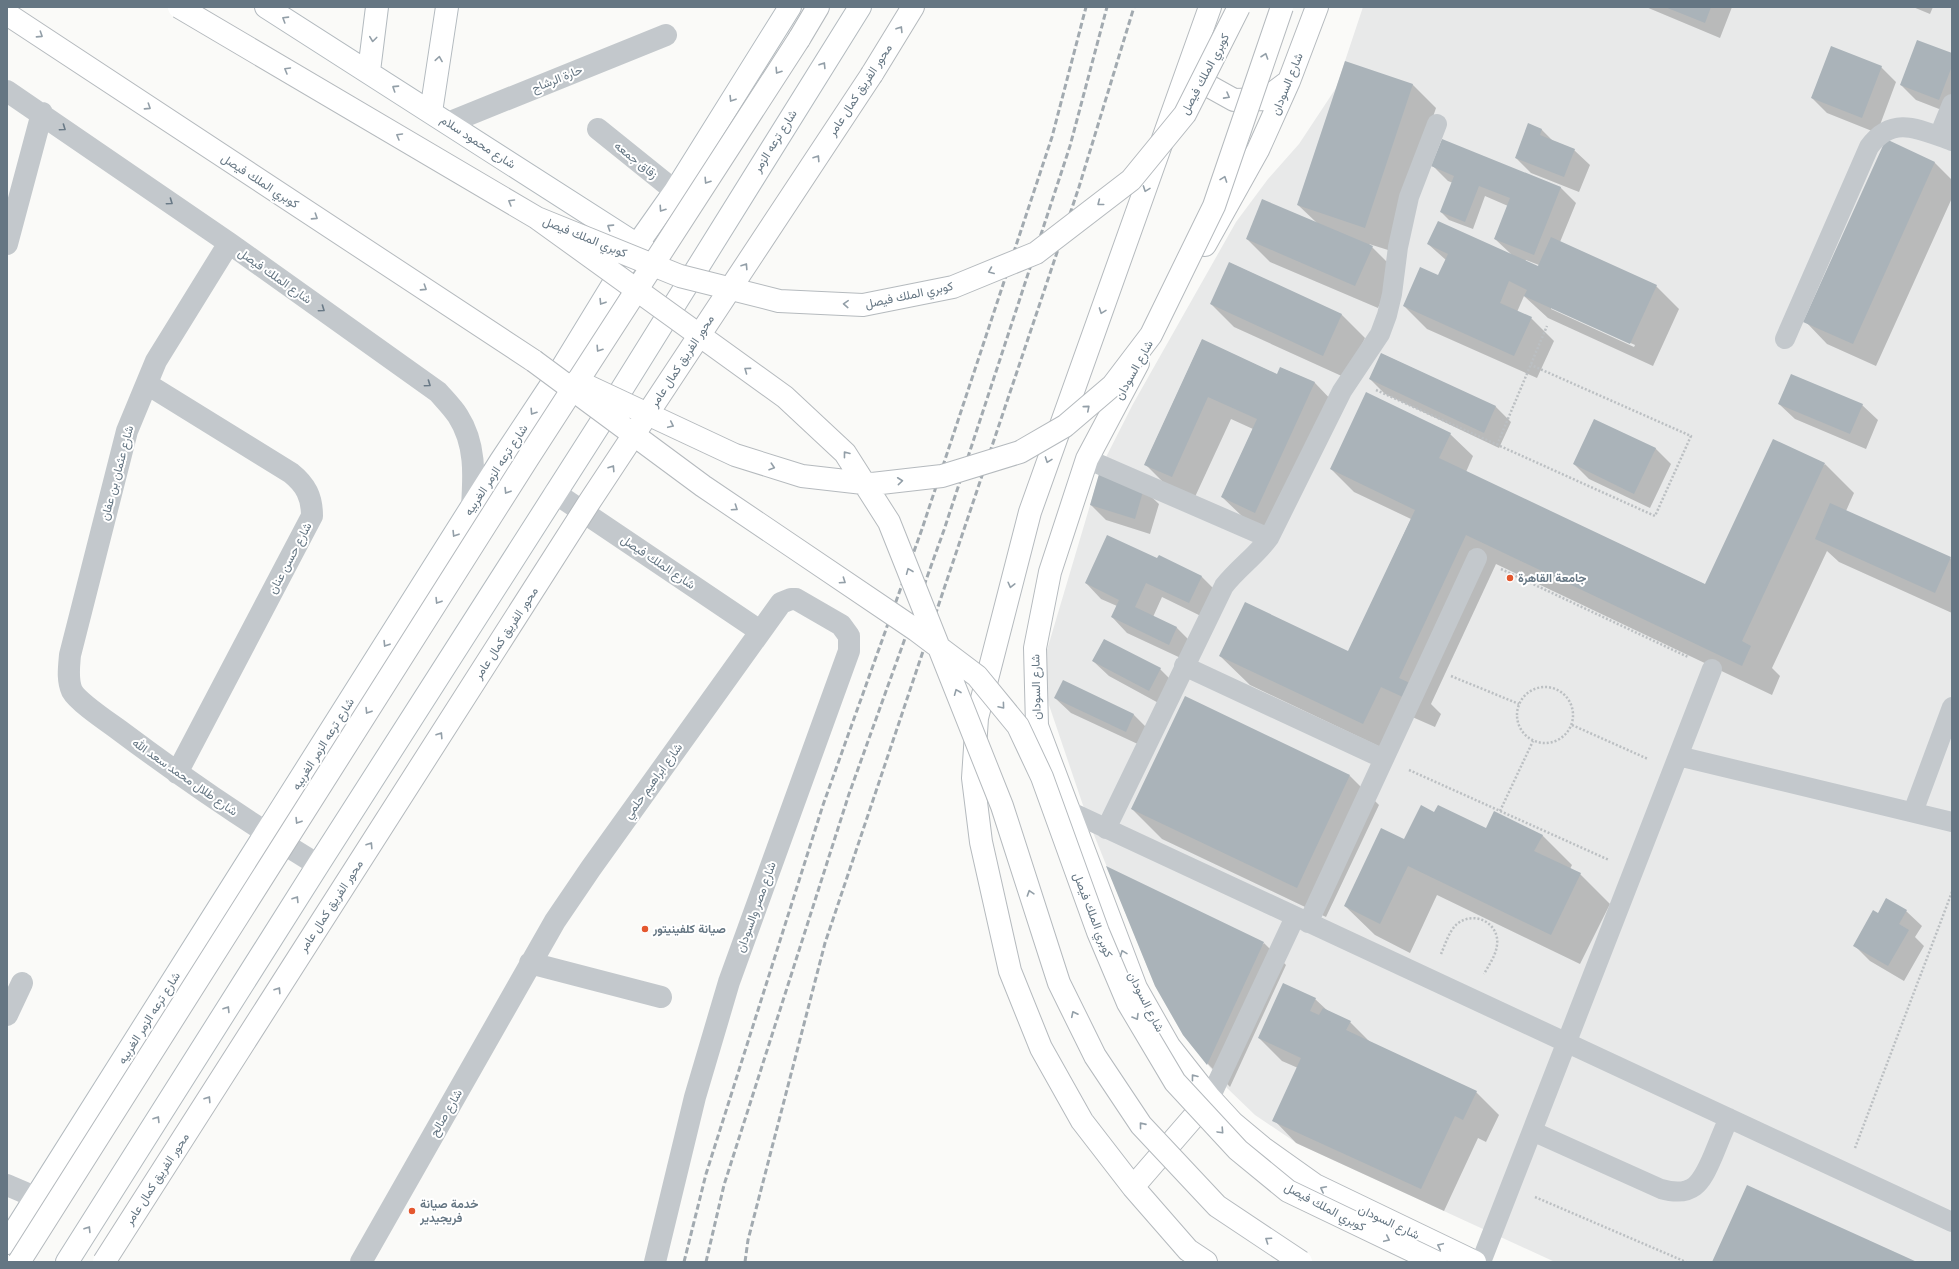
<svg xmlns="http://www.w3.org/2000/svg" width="1959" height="1269" font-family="'Varela Round',Vazirmatn,sans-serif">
  <rect width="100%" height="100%" fill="#fafaf8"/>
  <path fill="#e8e9e9" d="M1363,7H1952V1262H1555L1298,1144L1255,1115L1227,1088L1183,1035L1155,986L1088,820L1049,705L1043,678L1047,650L1102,465L1133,404L1236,222L1268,179L1299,144L1336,88Z"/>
  <path fill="#0003" fill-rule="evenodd" d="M1646,7H1732L1720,38Z
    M1913,7H1933L1930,14Z
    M1952,54V114L1916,100L1901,85Z
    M1346,63L1413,85L1436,108L1388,250L1369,244L1395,270L1378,308L1270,262L1247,239L1317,223L1298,205Z
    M1881,67L1896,82L1877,133L1827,113L1812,98Z
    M1528,125L1542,130L1553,141L1574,150L1590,165L1579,192L1531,173L1516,158Z
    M1886,141L1935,163L1952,180V198L1876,366L1827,344L1805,321Z
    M1433,166L1560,187L1576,203L1560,242L1656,286L1679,309L1653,366L1548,318L1524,296L1517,312L1531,318L1554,341L1537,378L1427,329L1404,306L1439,276L1446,260L1428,244L1512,255L1495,239L1508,206L1485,196L1473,229L1449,220L1441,212L1453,183L1448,181ZM1526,260L1539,265L1538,268L1525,262ZM1551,307L1635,345L1634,347L1551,309Z
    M1230,263L1342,315L1365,338L1346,378L1234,327L1211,304Z
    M1202,340L1278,375L1281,368L1315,383L1337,406L1278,535L1245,519L1222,497L1253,429L1231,419L1194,499L1168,487L1145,464Z
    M1382,354L1496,407L1511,422L1499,448L1385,394L1370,379Z
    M1779,404L1862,405L1878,420L1866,449L1795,419Z
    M1450,434L1473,456L1466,472L1706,585L1825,464L1854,493L1846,511L1952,559V613L1839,562L1827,551L1772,668L1780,676L1772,695L1496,564L1431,704L1441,714L1435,727L1410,716L1393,753L1250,685L1220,656L1349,652L1411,519L1354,492L1331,469Z
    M1655,448L1671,464L1650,508L1589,479L1574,464Z
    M1143,489L1159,504L1150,534L1106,520L1091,505Z
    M1158,560L1202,577L1217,592L1205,618L1162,597L1153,617L1177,628L1192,643L1185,660L1127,633L1112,617L1117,606L1101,599L1086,583Z
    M1093,661L1160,669L1175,684L1164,706L1109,676Z
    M1063,682L1134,715L1149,730L1142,746L1071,713L1055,698Z
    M1350,776L1379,805L1326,917L1162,839L1132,809Z
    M1487,829L1542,835L1572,865L1570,869L1580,874L1610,904L1580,964L1437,895L1410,953L1375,935L1345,906L1405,841Z
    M1906,911L1922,926L1915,937L1924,946L1904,981L1870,961L1855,946L1878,915Z
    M1264,943L1286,965L1230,1087L1208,1064L1184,1035Z
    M1315,999L1329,1012L1350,1022L1370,1042L1476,1092L1499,1115L1486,1142L1478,1138L1444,1211L1296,1143L1274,1120L1298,1068L1282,1061L1259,1038Z"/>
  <path fill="#aab3b9" d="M1665,7H1711L1705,23Z
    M1917,40L1952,53V66L1939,100L1900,85Z
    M1831,46L1882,66L1862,118L1811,98Z
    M1345,61L1413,84L1365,228L1297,205Z
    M1528,123L1542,129L1540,135L1575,149L1564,177L1515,158Z
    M1442,139L1561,187L1534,255L1494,239L1510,198L1479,186L1465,222L1440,212L1454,176L1431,166Z
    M1886,139L1935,162L1853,344L1803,322Z
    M1262,199L1373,246L1355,286L1246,239Z
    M1438,221L1538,266L1551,237L1657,285L1630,344L1524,296L1527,290L1509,281L1500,303L1532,317L1514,356L1403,306L1420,267L1438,275L1448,254L1427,244Z
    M1229,262L1342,314L1323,356L1210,304Z
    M1202,339L1277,374L1280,367L1315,382L1255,513L1221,497L1257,419L1208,397L1172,477L1144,465Z
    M1381,353L1496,406L1484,433L1369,379Z
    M1791,374L1863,404L1850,434L1778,404Z
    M1366,392L1451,433L1439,458L1705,584L1773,439L1825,463L1742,641L1751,646L1742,666L1466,535L1399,678L1412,684L1405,698L1381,687L1363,724L1219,656L1245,602L1348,651L1415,510L1330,469Z
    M1594,419L1656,448L1634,494L1573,464Z
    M1099,474L1144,488L1135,519L1090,505Z
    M1830,503L1951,557L1935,593L1815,539Z
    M1107,535L1157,558L1159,555L1202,576L1189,603L1146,583L1135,607L1177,627L1169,645L1111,617L1119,600L1085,583Z
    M1104,639L1161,668L1149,691L1092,661Z
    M1063,680L1134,714L1126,732L1054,698Z
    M1185,696L1350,775L1297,888L1131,809Z
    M1421,805L1434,812L1438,805L1486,828L1494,811L1543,835L1534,851L1581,873L1551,935L1408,866L1380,924L1344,906L1381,828L1404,839Z
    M1106,866L1264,942L1207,1065L1183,1035L1155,986Z
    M1886,898L1907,910L1899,924L1909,930L1888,966L1853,946L1873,910L1878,913Z
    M1283,983L1316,998L1310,1011L1319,1015L1323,1008L1351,1021L1346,1030L1477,1091L1463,1120L1455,1116L1421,1189L1272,1121L1301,1058L1258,1038Z
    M1747,1185L1917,1262H1712Z"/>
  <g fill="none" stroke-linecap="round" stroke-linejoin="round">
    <g stroke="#b3babf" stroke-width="24">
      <path id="secondary" d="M266,7L650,253
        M369,71L377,7
        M431,112L447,7
        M7,1243L500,462L557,376L637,245L675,191L790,7
        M67,1262L318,865L612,405L860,7"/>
    </g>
    <g stroke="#b5babe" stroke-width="24">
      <path id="primary" d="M7,14L534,361
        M1195,63L1207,85L1234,100L1265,99L1289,81
        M1205,245L1258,150L1289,81L1317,7
        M1138,363L1087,459L1050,572L1035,648L1037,726L1136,988L1169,1046L1210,1098L1233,1123L1263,1148L1315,1185L1475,1262
        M1133,1187L1210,1098
        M1206,1262L1188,1250L1133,1187L1082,1121L1041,1048L1010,971L981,842L973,778L977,718L1030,512L1210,7"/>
    </g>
    <g stroke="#b4b9bd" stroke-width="24">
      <path id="highway" d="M799,39L818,7
        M872,74L913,7"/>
    </g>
    <path stroke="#bbbfc2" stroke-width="2.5" stroke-dasharray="2 2" stroke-linecap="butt" d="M1376,390L1655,516L1691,436L1531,365
      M1497,445L1547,326
      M1501,569L1688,657
      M1451,676L1519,704
      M1517 715a28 28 0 1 1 56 0a28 28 0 1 1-56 0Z
      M1572,725L1648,759
      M1409,770L1609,860
      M1500,811L1533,741
      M1441,954C1445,945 1449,931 1457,924C1474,910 1500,923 1497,945C1496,955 1489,965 1484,974
      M1855,1148L1952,892
      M1535,1197L1686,1262"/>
    <path stroke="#c3c8cc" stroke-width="20" d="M1939,136L1952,104
      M1785,339L1869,147C1893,114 1920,130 1952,141
      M1087,459L1269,538
      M1184,666L1384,759
      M1678,756L1952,822
      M1069,811L1952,1222
      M1913,812L1952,707
      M1106,829L1224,586C1238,568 1256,556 1269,538L1342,391L1380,334L1387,315L1392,294L1398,247L1409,197L1437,124
      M1308,923L1477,558
      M1210,1098L1295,917
      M1532,1131L1661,1189C1693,1198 1701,1184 1713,1156C1718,1144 1723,1131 1729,1118
      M1481,1262L1712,669"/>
    <path stroke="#c3c8cc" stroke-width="22" d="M7,91L229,243L438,392C445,400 453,408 458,416C476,444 474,475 472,507
      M448,123L666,35
      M598,129L675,191
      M229,243L156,361L127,431L70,655C69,667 67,680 72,691C78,702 108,722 119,730C183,778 249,823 318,865
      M7,244L42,113
      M147,384L291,473C306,485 312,497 312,516L177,773
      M555,493L760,631
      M530,963L661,997
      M7,1015L22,983
      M7,1185L35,1197
      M361,1262L555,921L591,868L781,603L791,599H796L841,625L849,636V651L729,982L695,1097L655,1262"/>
    <use href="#secondary" stroke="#fff" stroke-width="22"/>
    <use href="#primary" stroke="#fff" stroke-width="22"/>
    <use href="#highway" stroke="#fff" stroke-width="22"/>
    <path stroke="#a2aab0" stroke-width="3" stroke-dasharray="6 3" stroke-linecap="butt" d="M684,1262L706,1174L823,805L922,529L1052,137L1086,7
      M706,1262L724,1185L849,794L944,530L1070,146L1107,7
      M745,1262L748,1240L825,943L1079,187L1134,7"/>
    <g stroke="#b5babe" stroke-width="24" stroke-linecap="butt">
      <path id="primary-bridge" d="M179,7L537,218L680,276L779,301L863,305L953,287L1036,253L1131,180L1185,114L1239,7
        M537,218L785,397L845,453L889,522L1002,806L1059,983L1095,1056L1141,1125L1217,1206L1301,1262
        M534,361L703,486L916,630L977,676L1018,726L1042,777L1098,932L1128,1003L1175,1082L1238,1150L1288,1191L1436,1262
        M577,381L735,455L802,476L872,484L942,476L1020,452L1065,426L1113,385L1151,335L1214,206L1282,7"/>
    </g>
    <g stroke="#b4b9bd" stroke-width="24" stroke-linecap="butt">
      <path id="highway-bridge" d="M19,1262L528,458L799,39
        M104,1262L590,501L872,74"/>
    </g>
    <use href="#primary-bridge" stroke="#fff" stroke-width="22"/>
    <use href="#highway-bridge" stroke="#fff" stroke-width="22"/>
  </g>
  <defs><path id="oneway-chevron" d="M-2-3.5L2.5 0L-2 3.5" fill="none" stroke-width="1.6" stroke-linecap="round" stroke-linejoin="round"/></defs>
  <g stroke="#939fa8">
    <use href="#oneway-chevron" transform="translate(285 19) rotate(-148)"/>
    <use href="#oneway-chevron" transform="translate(900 29) rotate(-58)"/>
    <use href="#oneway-chevron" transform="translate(40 35) rotate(33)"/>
    <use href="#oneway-chevron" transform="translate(373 39) rotate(97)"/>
    <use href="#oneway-chevron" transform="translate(1265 56) rotate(-71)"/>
    <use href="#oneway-chevron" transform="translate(439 59) rotate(-81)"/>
    <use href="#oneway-chevron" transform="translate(823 65) rotate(-58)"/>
    <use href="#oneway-chevron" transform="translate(287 70) rotate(-150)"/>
    <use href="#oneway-chevron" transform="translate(778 71) rotate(123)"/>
    <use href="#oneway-chevron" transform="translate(395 88) rotate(-147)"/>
    <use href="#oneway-chevron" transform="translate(1227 96) rotate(29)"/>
    <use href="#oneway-chevron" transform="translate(732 99) rotate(122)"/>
    <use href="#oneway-chevron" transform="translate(148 107) rotate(33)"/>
    <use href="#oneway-chevron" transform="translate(399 136) rotate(-150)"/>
    <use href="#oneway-chevron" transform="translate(817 158) rotate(-57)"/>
    <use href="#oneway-chevron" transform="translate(1224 179) rotate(-70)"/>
    <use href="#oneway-chevron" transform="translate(707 181) rotate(123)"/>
    <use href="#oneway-chevron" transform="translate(1146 189) rotate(110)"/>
    <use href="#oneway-chevron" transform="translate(511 202) rotate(-149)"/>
    <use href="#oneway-chevron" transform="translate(1100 203) rotate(142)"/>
    <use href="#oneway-chevron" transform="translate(662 209) rotate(124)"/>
    <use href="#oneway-chevron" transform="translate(315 217) rotate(33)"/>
    <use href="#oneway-chevron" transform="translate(610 227) rotate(-147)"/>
    <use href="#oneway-chevron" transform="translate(745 266) rotate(-57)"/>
    <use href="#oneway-chevron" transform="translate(991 271) rotate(158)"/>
    <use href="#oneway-chevron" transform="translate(424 288) rotate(33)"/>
    <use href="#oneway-chevron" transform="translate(602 302) rotate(122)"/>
    <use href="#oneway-chevron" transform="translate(846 304) rotate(-177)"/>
    <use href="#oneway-chevron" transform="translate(1102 311) rotate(110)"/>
    <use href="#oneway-chevron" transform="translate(599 349) rotate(123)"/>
    <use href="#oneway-chevron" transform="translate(747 370) rotate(-144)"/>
    <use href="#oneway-chevron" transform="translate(1087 408) rotate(-41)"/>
    <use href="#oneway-chevron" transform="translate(533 412) rotate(123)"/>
    <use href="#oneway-chevron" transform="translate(671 425) rotate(25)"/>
    <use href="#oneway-chevron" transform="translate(846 454) rotate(-128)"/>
    <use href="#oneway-chevron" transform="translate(1048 460) rotate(110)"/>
    <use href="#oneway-chevron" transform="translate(772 467) rotate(18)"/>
    <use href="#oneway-chevron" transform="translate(612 468) rotate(-57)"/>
    <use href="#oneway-chevron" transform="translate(900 481) rotate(-6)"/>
    <use href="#oneway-chevron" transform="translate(507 491) rotate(122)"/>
    <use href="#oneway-chevron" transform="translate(735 508) rotate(34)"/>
    <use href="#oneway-chevron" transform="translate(455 534) rotate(122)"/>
    <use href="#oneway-chevron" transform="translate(909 571) rotate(-112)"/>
    <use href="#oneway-chevron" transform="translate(843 581) rotate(34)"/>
    <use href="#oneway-chevron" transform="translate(1011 585) rotate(104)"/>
    <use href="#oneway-chevron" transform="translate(438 601) rotate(122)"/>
    <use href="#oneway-chevron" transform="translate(386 644) rotate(122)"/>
    <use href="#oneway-chevron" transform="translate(957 692) rotate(-112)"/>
    <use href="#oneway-chevron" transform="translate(1002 706) rotate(50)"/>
    <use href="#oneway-chevron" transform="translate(368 711) rotate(122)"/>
    <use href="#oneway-chevron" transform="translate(440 735) rotate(-57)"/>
    <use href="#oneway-chevron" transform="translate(298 821) rotate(122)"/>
    <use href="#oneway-chevron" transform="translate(370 845) rotate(-57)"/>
    <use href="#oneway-chevron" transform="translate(1030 893) rotate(-108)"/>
    <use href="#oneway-chevron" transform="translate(296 899) rotate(-58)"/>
    <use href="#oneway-chevron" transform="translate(1123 953) rotate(-111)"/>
    <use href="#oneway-chevron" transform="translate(278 990) rotate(-57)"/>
    <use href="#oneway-chevron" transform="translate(227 1009) rotate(-58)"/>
    <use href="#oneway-chevron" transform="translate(1074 1014) rotate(-116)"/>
    <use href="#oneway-chevron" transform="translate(1136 1017) rotate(59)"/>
    <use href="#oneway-chevron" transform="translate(1194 1077) rotate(-128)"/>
    <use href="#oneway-chevron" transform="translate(208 1099) rotate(-57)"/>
    <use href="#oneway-chevron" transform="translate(157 1119) rotate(-58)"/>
    <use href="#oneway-chevron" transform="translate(1142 1125) rotate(-129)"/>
    <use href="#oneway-chevron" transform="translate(1221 1131) rotate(47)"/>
    <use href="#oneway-chevron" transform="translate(1323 1189) rotate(-153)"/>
    <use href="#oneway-chevron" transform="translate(88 1229) rotate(-58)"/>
    <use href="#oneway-chevron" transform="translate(1387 1239) rotate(25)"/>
    <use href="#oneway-chevron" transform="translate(1268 1240) rotate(-146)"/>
    <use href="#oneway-chevron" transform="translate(1440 1246) rotate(-155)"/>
  </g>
  <g stroke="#6a7a87">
    <use href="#oneway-chevron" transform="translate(63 128) rotate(35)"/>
    <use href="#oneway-chevron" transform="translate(170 202) rotate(35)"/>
    <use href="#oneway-chevron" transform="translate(322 309) rotate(35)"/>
    <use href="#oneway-chevron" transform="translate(428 384) rotate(35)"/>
  </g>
  <g fill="#e4572e" stroke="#fff" stroke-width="1.5">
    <circle cx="1510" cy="578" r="4"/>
    <circle cx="645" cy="929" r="4"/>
    <circle cx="412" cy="1211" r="4"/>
  </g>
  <g text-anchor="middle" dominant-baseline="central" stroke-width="4" stroke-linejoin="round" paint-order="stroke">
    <g font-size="12" fill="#657683" stroke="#fff">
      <text transform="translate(1205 74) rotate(-62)">كوبري الملك فيصل</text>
      <text transform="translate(557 79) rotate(-22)">حارة الرشاح</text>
      <text transform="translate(1287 84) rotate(-68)">شارع السودان</text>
      <text transform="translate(860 90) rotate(-57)">محور الفريق كمال عامر</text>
      <text transform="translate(775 141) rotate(-58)">شارع ترعه الزمر</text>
      <text transform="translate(478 142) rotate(33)">شارع محمود سلام</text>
      <text transform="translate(636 160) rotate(39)">زقاق جمعه</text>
      <text transform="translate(260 181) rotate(33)">كوبري الملك فيصل</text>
      <text transform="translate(585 237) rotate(22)">كوبري الملك فيصل</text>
      <text transform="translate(275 276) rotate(35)">شارع الملك فيصل</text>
      <text transform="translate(909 295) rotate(-12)">كوبري الملك فيصل</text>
      <text transform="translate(682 361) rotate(-57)">محور الفريق كمال عامر</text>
      <text transform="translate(1134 370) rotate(-61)">شارع السودان</text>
      <text transform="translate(496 470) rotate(-57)">شارع ترعه الزمر الغربيه</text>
      <text transform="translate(117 473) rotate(-75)">شارع عثمان بن عفان</text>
      <text transform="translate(290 558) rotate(-62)">شارع حسن عنان</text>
      <text transform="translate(658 562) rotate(34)">شارع الملك فيصل</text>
      <text transform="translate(506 633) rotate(-57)">محور الفريق كمال عامر</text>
      <text transform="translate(1036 687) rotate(-91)">شارع السودان</text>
      <text transform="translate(323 744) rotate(-58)">شارع ترعه الزمر الغربيه</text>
      <text transform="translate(185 777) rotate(35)">شارع طلال محمد سعد الله</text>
      <text transform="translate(653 781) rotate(-54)">شارع ابراهيم حلمي</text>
      <text transform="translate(331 906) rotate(-57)">محور الفريق كمال عامر</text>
      <text transform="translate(756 907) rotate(-70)">شارع مصر والسودان</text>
      <text transform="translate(1093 915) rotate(69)">كوبري الملك فيصل</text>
      <text transform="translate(1146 1002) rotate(63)">شارع السودان</text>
      <text transform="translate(149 1018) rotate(-58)">شارع ترعه الزمر الغربيه</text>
      <text transform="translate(446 1113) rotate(-60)">شارع صالح</text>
      <text transform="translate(157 1179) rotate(-57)">محور الفريق كمال عامر</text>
      <text transform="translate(1325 1207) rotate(28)">كوبري الملك فيصل</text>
      <text transform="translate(1389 1222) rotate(25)">شارع السودان</text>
    </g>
    <g font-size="12" font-weight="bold" fill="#657683" stroke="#fff" text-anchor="start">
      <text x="1518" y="578">جامعة القاهرة</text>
      <text x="653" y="929">صيانة كلفينيتور</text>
      <text x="420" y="1204">خدمة صيانة<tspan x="420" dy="14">فريجيدير</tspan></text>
    </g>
  </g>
  <rect width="1959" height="1269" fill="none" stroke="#657683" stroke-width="16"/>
</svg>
